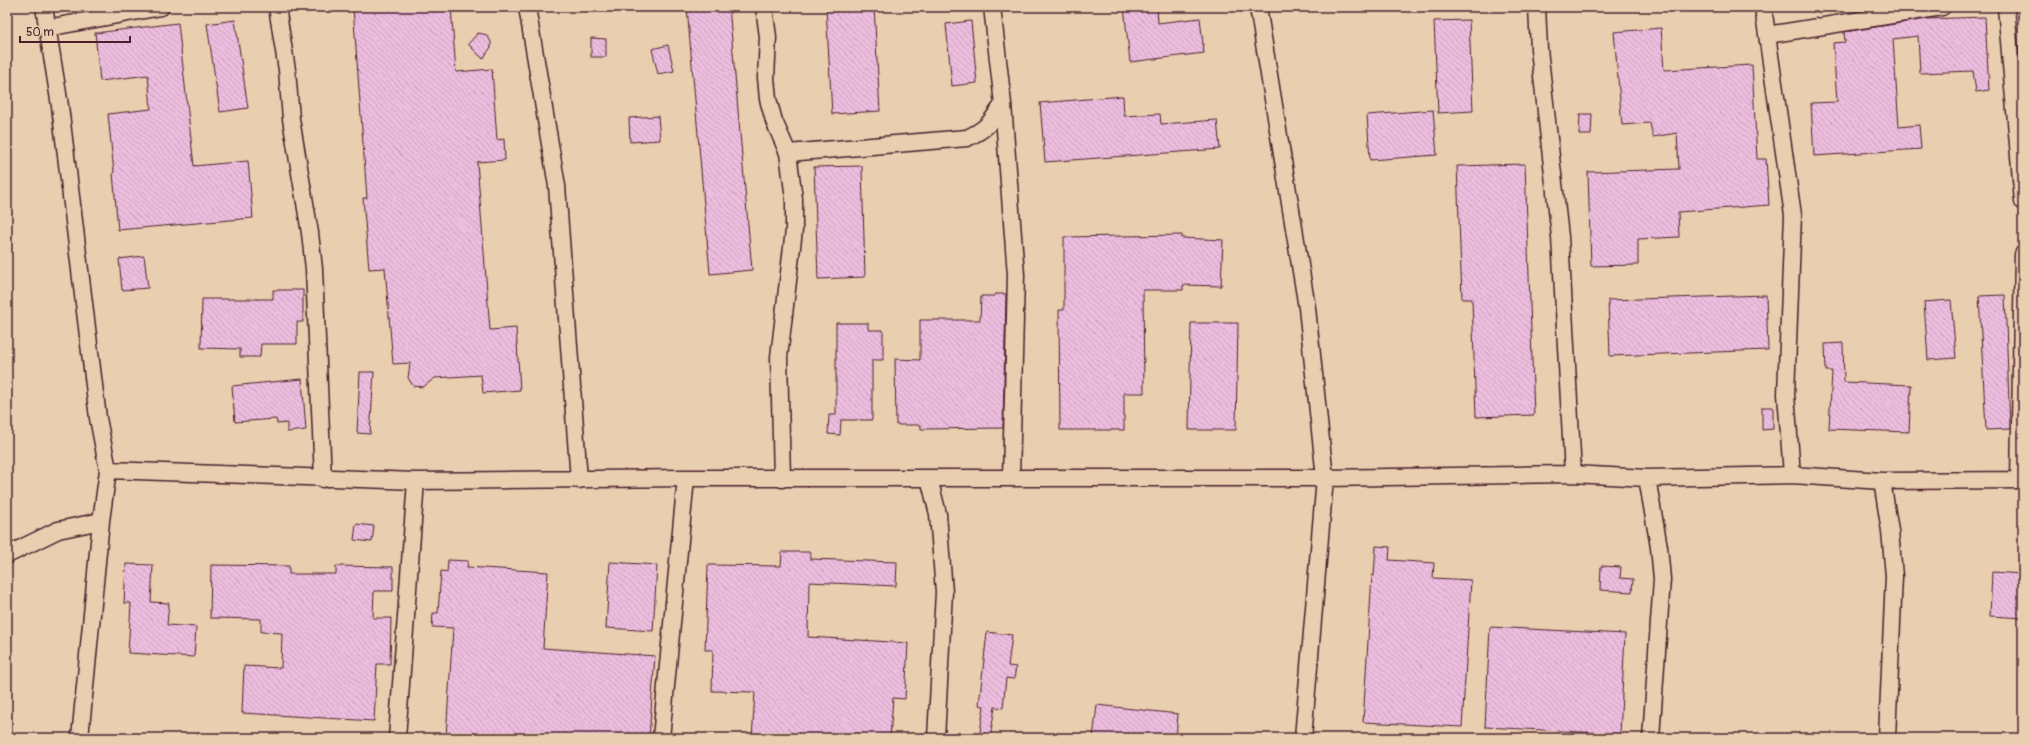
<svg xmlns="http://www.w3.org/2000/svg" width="2030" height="745" font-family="Pangolin,sans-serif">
  <defs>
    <pattern id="building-back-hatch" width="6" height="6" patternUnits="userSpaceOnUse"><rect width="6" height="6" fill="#ecbdde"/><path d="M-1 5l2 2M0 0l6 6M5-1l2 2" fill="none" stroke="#cca2bf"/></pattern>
  </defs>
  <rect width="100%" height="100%" fill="#e9ceb0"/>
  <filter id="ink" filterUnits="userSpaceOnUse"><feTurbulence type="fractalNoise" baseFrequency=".025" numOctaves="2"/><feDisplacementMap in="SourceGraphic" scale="8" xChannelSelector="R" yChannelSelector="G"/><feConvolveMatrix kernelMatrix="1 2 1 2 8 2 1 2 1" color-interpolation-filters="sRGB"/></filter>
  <g filter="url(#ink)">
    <path fill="url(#building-back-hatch)" stroke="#4a1f2b" d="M353,7H451L456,72L492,69L497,140L504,139L505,160L477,162L490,330L516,328L520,390L483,393L481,375L435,378L423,387L413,386L408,378L410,363L393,364L385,268L369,269L363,198H367Z
      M687,7H729L752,270L710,274Z
      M826,7H874L880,111L832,114Z
      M1124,7H1157L1158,23L1200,18L1204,53L1130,62Z
      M1985,17L1989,90L1976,92L1973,71L1920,73L1918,36L1893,39L1899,127L1919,125L1921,149L1814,156L1811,103L1837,102L1833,43L1845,42L1844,32L1927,19Z
      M235,20L248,108L220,112L207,24Z
      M1469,20L1473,111L1438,113L1434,21Z
      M971,21L977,83L952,86L946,24Z
      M178,23L194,166L248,161L253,218L118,230L113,173H114L108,114L151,109L148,75L100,81L95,33Z
      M1661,28L1664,70L1752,65L1757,159H1766L1769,205L1678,212L1679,237L1638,239V265L1591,266L1588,172L1679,169L1677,133L1653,137L1650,123L1622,125L1614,32Z
      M478,33L487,35L491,42V47L483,59L468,44Z
      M591,38L606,39V57H591Z
      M668,45L674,71L658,74L652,49Z
      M1123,96L1124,116L1160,114L1161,124L1217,120L1220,149L1045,162L1040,103Z
      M1433,110L1437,155L1370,160L1367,115Z
      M1580,114H1592L1591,135H1579Z
      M658,116L660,140L630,142L629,118Z
      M1525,164L1534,415L1476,417L1472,299H1462L1457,166Z
      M862,166L865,277L818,279L814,167Z
      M1182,235V238L1223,240L1221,286L1183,285V290H1143L1144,393H1124V430H1060L1059,310H1064V237Z
      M144,256L148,288L122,290L119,259Z
      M273,290H303V322H297V344H261L260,357H240V349L201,348L202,299H273Z
      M995,294H1006L1003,428L921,429V425H896L895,359L920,360V320H980L981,296H995Z
      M1766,295L1768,350L1610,356L1608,300Z
      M2005,295L2010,429L1986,430L1979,296Z
      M1951,300L1956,358L1928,360L1924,302Z
      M836,323H868V330H883V360H872V420H841L840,435L828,434L829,415H836Z
      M1191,323H1238L1236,430H1189Z
      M1843,343L1844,382L1911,385L1909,432L1829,429L1832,371H1826L1825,344Z
      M360,372H374L370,434L357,433Z
      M302,379L306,430L287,432V423L277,424L276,419L235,422L232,386Z
      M1762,407H1773V429L1762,430Z
      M356,524L374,526L372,542L354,540Z
      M1376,546L1390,547L1389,560L1434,563L1433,578L1471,580L1462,727L1363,722L1372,575L1374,576Z
      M782,552H810V559L897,562L896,586L809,582L808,637L908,643L905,699L893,698L890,738H752L755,692L712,691L713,650H705L708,565L781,566Z
      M448,560L468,561L467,567L548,572L543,648L655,656L649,738H476L446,736L453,628L432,627L433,613H438L441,571L447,572Z
      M610,562L657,565L653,631L606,628Z
      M126,564L153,565L151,602L169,603L167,625L196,627L194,657L128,653L131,603H124Z
      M211,565L289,566V574H336V566L393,567V591H374L373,618H391L390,664H377L374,721L242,713L244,666L281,668L282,633L261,632V619L210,618Z
      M1601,566L1621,567L1620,578L1633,579L1632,592L1600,590Z
      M1992,572L2023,574V618L1990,616Z
      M1490,627L1625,634L1620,734L1485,727Z
      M987,632L1012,635L1008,666L1016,667L1014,679L1006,678L1003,708L995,707L990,738H979L984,706L979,705Z
      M1097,705L1178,714L1176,738H1093Z"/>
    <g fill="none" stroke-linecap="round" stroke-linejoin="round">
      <g stroke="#4a1f2b" stroke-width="19">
        <path id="minor" d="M44,7L60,106L98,418L108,470L101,521L80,738
          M277,7L287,70L291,119L310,233L314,269L323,479
          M527,7L557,186L579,480
          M764,7L768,37L766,78L768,99L774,121L788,153L794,199V230L779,357L782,479
          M992,7L1003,104L1016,275L1011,478
          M1258,7L1307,308L1325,478L1303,738
          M1537,7L1539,49L1560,237L1573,474
          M1763,7L1793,215L1786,394L1792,475
          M2006,7L2023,202
          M47,28L161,7
          M1767,35L1942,7
          M788,153L967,138C987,129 991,122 1003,104
          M108,470L416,481L686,478H1325L1573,474L1647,478L1792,475L1882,481L2023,480
          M929,478L938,514L944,592L936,738
          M1647,478L1659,547L1662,579L1651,738
          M2019,480L2023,254
          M1882,481L1890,531L1894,576L1887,738
          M7,555L58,530L101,521
          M397,738L416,481
          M661,738L686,478"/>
      </g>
      <use href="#minor" stroke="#e9ceb0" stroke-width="16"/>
    </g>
  </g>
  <rect width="2030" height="745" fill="none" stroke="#e9ceb0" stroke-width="24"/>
  <rect x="12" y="12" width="2006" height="721" fill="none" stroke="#4a1f2b" stroke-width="1.5" filter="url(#ink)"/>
  <path d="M20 36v6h110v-6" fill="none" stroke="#4a1f2b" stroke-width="2"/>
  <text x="26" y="36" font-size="12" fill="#4a1f2b" stroke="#e9ceb0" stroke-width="3" paint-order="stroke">50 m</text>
</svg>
